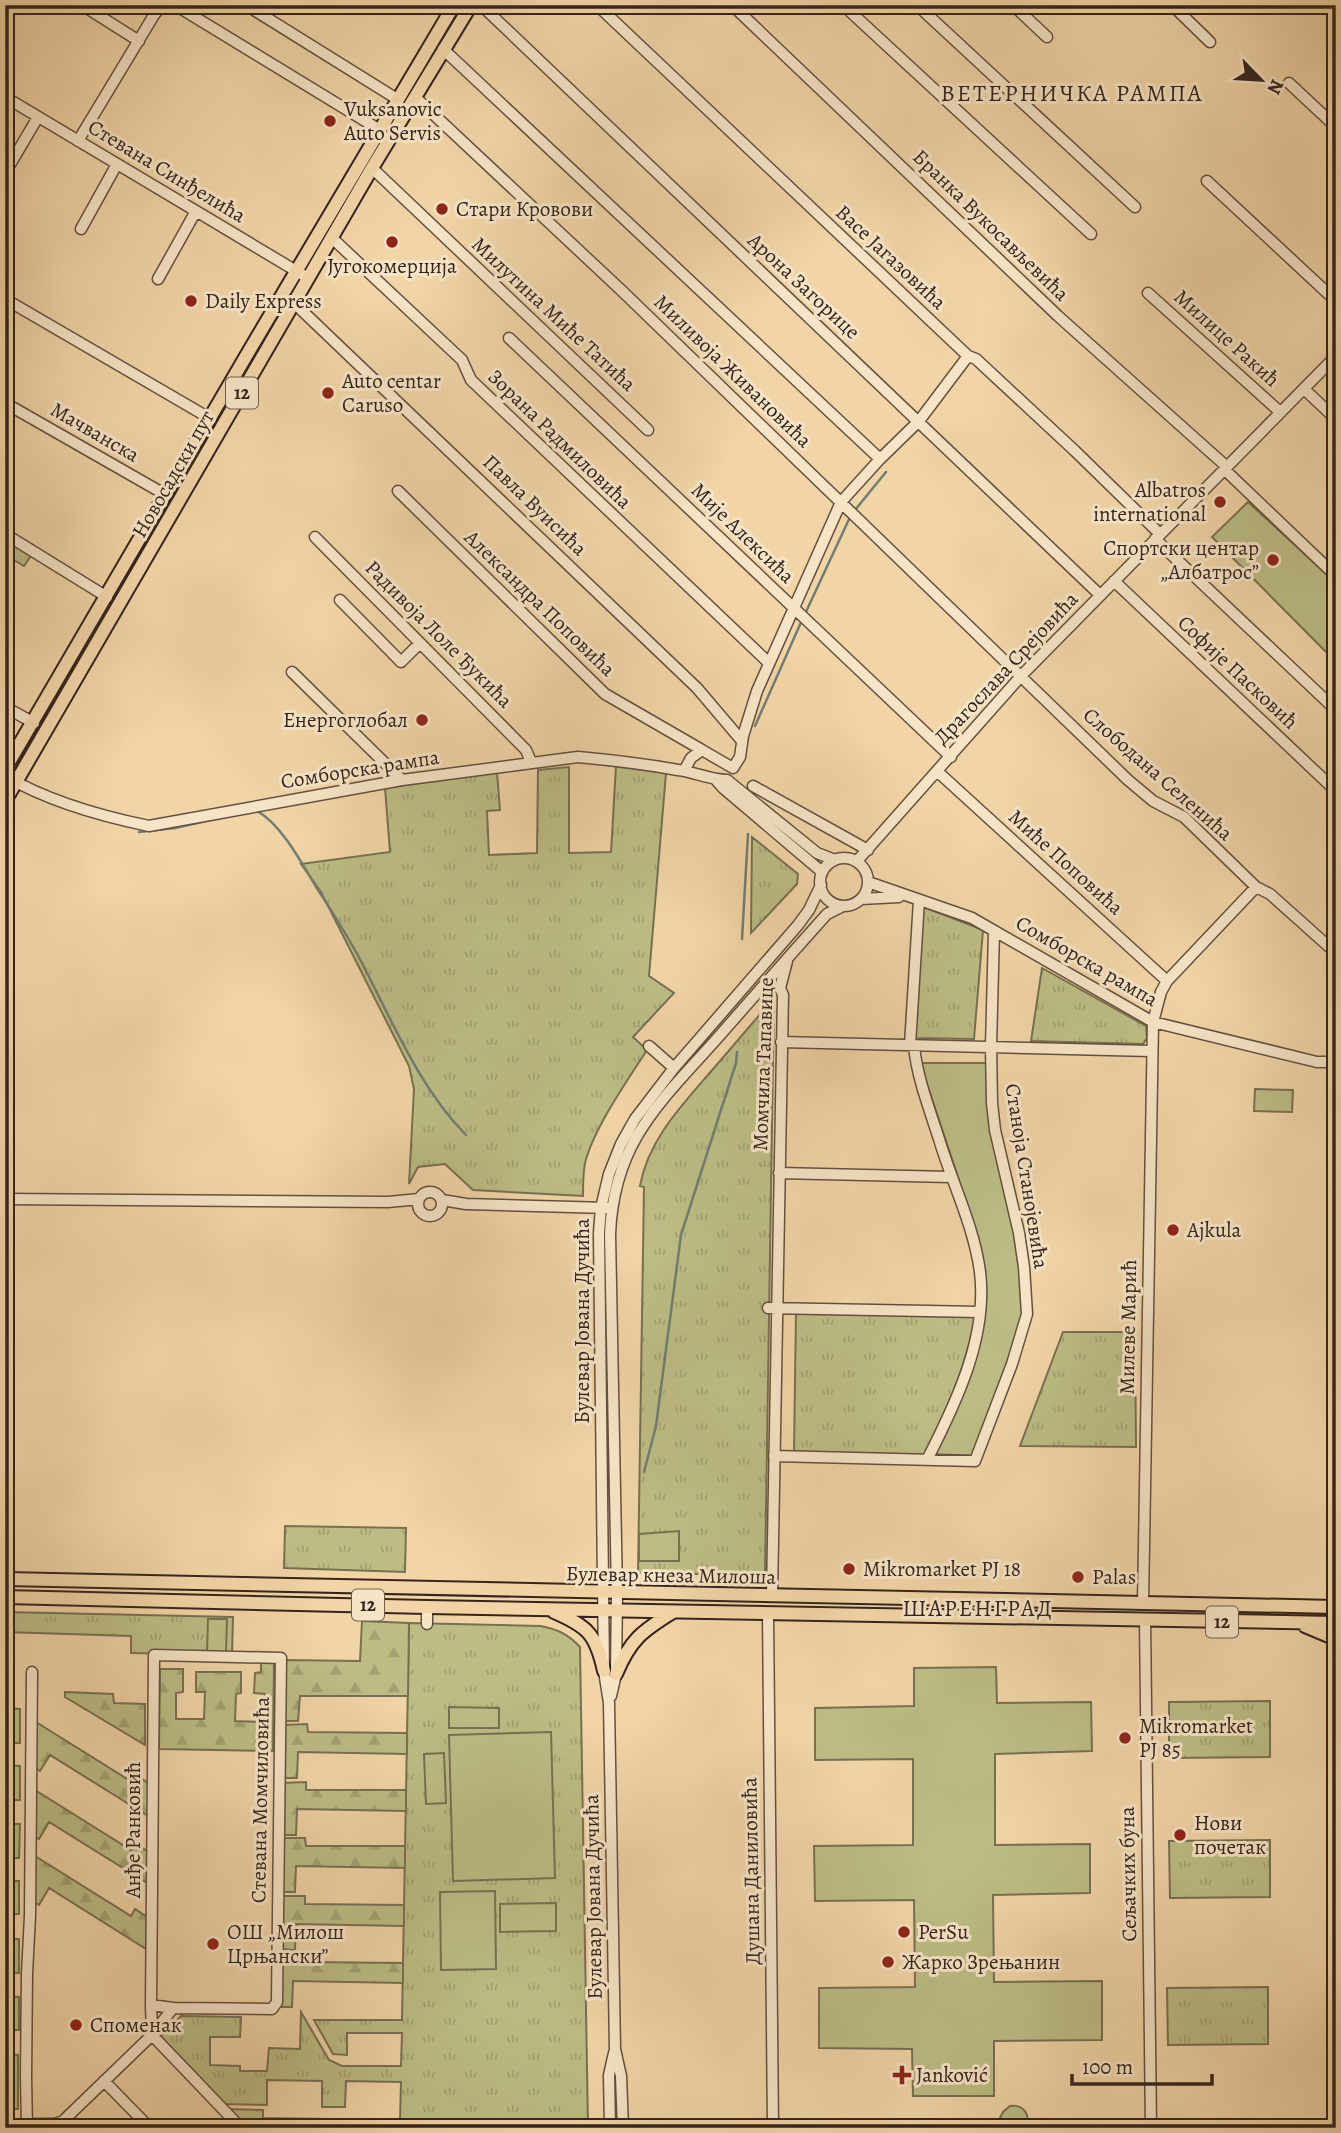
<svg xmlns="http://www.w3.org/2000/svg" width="1341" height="2133" font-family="Alegreya,serif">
  <defs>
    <pattern id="grass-tufts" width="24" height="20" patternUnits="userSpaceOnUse" patternTransform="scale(1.75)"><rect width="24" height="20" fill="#bcbd85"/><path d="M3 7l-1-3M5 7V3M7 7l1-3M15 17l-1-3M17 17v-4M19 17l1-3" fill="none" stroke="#a2a272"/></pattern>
    <pattern id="forest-firs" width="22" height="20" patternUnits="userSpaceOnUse" patternTransform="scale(1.75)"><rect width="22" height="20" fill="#bcbd85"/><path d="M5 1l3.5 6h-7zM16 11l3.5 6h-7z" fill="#a2a272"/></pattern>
  </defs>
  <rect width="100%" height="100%" fill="#f1d5a7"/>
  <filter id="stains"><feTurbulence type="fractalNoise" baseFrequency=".00286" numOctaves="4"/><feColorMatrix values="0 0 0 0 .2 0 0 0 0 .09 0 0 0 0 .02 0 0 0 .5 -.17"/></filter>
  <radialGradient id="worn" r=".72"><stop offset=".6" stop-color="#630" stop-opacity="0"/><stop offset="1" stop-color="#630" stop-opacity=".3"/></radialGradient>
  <path fill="url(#grass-tufts)" stroke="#787051" stroke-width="2" d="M5,538L32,554L24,566L5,555Z
    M616,766L666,773L649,976L674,993L633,1037L647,1050C627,1081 594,1128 585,1163C583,1173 583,1186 583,1196L473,1190L445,1164L418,1167L409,1184L414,1089L409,1066L321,892L301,864L390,852L385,788L497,772L500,810L487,811L489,855L537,853L538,770L569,767V853L611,852Z
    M752,837L798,874L797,884L751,933Z
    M921,906L983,930L974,1039L915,1038Z
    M1042,968L1146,1026L1147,1038L1143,1044L1031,1041Z
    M774,998L765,1575L638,1573L644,1187L640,1186C648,1139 684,1103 714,1068C734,1045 754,1021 774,998Z
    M796,1312L976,1315C965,1367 949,1409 924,1456L794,1452Z
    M1063,1332H1135L1136,1447L1020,1446Z
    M285,1526L406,1528L405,1572L284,1568Z
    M5,1612L233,1617L232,1655L131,1653V1636L5,1632Z
    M409,1623L540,1626C557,1629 568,1634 580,1647L588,2128H245L227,2109L263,2110V2118L400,2120L401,2082L346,2081L345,2107H322V2081L267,2080V2105L222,2104L159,2038L181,2016L241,2017L240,2037H210V2065L240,2066V2071H267L269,2048L300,2049L301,2012L329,2060L342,2066H401L402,2033H347V2055L333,2054L314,2020H402Z
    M1270,1701V1757L1169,1758V1702Z
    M1270,1840V1897L1170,1898L1169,1841Z
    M1268,1987V2044L1168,2045L1167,1988Z"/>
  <path fill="url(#forest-firs)" stroke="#787051" stroke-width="2" d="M362,1621L409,1623L408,1696H300L298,1721H282L284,1660L360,1661Z
    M261,1660H274L273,1751L159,1749L160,1669H183V1692L176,1693V1719H204L205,1692H196V1672H241V1693L236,1694L235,1721L264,1722L265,1694L254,1693L255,1673L261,1672Z
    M65,1692L113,1694L114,1703L145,1704V1745L65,1697Z
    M5,1708L20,1709V1743H7Z
    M36,1722L132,1782L136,1775L148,1783V1816L50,1755L40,1771L35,1768Z
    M307,1724L308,1732L407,1733V1754L298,1752L297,1778H282V1725Z
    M5,1765L20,1766V1800H7Z
    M306,1782V1790H406V1811L297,1809L296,1835H280L281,1783Z
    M35,1790L131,1850L135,1843L147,1851V1883L49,1822L39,1839L34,1836Z
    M5,1824H20L19,1858H7Z
    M281,1838H305L306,1846H405V1868L296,1866L295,1892H280Z
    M35,1856L131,1916L135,1909L147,1917L146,1949L49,1888L39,1905L33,1902Z
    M5,1881H19V1914H6Z
    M280,1896H305V1904L404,1905V1926L296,1924L295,1950L279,1949Z
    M5,1939H19V1973L7,1972Z
    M279,1954H304V1962L403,1963V1983L293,1981L292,2007H278Z
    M5,1996L19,1997V2030H6Z
    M5,2054L18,2055V2109H5Z"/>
  <path fill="#bcbd85" stroke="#787051" stroke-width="2" d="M1248,502L1336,583V662L1212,537Z
    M920,1063H987L1016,1236L1023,1311L1009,1362L972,1457L932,1456L954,1415L971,1371L984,1270L975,1228Z
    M1255,1089L1293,1090L1292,1112L1254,1111Z
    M679,1531V1561H639V1534Z
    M208,1619H227L226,1652H207Z
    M996,1667L997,1703L1091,1702L1092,1751L995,1754V1845L1090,1844V1893L993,1895L994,1982L1102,1981V2040L994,2041V2096H913L912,2049L819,2048V1988L915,1987L914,1900L815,1901L814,1846L913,1845V1759L815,1760V1708L914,1706V1668Z
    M449,1707L499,1708V1728H449Z
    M551,1732L555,1878L453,1881L449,1735Z
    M444,1753L446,1803L426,1804L424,1754Z
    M495,1891L496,1969L441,1970L440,1892Z
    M556,1903V1931L500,1932V1904Z
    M1010,2106C1024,2104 1031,2115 1026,2128H995L1003,2112Z"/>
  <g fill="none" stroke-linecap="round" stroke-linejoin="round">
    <path stroke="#727d71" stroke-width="2.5" d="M855,510L886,472
      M805,614L851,515
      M755,726L802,620
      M257,811C281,824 301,862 315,885C332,912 350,939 364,967C394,1025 420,1088 466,1135
      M139,832L175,828L233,815
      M742,939L748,834
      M644,1472L656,1426L681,1235L736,1063L737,1052"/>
    <g stroke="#635040" stroke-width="13">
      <path id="minor" d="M82,5L139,41
        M175,5L380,130
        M246,5L397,99
        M481,5L1100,595
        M597,5L968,356L976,359L1075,451L1160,534
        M732,5L1058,316L1227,467
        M843,5L1091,234
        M917,5L1135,207
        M1013,5L1047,37
        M1172,5L1210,42
        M443,49L880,459
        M1289,83L1336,127
        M5,97L308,278
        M415,97L621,290L1128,780L1153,801L1184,817L1256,887L1270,894L1336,953
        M78,141L154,15L162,5
        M372,168L648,430
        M5,173L38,117
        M1207,181L1336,301
        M81,229L117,164
        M332,238L462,360L471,380L769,663
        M158,279L196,211
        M1148,293L1280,412
        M5,299L211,419
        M294,303L697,688L742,741
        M509,338L951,757
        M1304,389L1336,419
        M5,403L166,495
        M1225,470L1336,576
        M398,491L605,694L702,750
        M5,534L107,597
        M315,537L526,750L531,762
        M1155,539L1336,710
        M1114,581L1336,791
        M340,600L401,662L420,643
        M292,672L402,780
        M5,707L34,723
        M684,771L691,758L702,750L733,768L740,757L743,736L757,691L841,502L880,459L919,421L968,356
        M938,772L1167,981
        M5,776C48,801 100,816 149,826L402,780L578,757C611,760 645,764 678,770C695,772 710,780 727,780L817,853L835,860
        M716,780L723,788L822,872
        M753,786L868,850
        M820 882a24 24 0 1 1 48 0a24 24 0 1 1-48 0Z
        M857,861L1021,676L1336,356
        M868,882L972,918L1153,1022L1317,1062H1336
        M861,899L899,897
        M781,1042L1151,1051
        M910,1045L919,900
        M649,1046L674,1068
        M914,1046C917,1077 929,1108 939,1139C952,1183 974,1226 980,1272C988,1337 956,1403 927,1460
        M779,1173L950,1177
        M418 1204a12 12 0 1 1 24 0a12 12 0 1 1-24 0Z
        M5,1199L388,1202L419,1199
        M442,1200L466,1204L608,1208
        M768,1308L980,1312
        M774,1456L975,1461L1012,1364L1027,1314L1024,1267L1019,1233L995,1130L992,1103L991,1047L994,931
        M772,1596L783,995L780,988L787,961
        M1143,1603L1153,1022L1161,992L1167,981L1256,887
        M768,1613L773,2128
        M1145,1620L1151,2128
        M427,1624V1607
        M611,1696L616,1674L617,1593L610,1234C614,1139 662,1101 721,1034C756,994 791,954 827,914L843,906
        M151,2005L154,1655L281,1658L277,2002L272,2009L173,2008
        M152,2035L241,2128
        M104,2081L144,2122
        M27,2124H55L63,2121L152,2035L173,2008L151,2005L152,2035
        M27,2128L26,2077L27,1974L30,1916L32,1672
        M610,2128L609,2075L614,2053
        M623,2128L621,2076L615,2049L609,1703L604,1671L599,1233L601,1208L609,1174L621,1144L635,1119L674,1068L798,925L809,910L821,885"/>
    </g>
    <g stroke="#34241d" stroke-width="16">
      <path id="major" d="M5,769L249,351L454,5
        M5,801L372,168L471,5
        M5,1579L1336,1607
        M5,1597L427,1607L1336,1623
        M554,1612C589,1627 596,1635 604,1671
        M1305,1626L1336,1639
        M616,1674C630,1640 642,1631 673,1612"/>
    </g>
    <use href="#minor" stroke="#f6e4c6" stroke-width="10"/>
    <use href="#major" stroke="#f1d5a7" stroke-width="12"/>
  </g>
  <g fill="#8f2418" stroke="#f6e4c6" stroke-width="2.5">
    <circle cx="330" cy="121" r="7"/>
    <circle cx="442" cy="209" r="7"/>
    <circle cx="392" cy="242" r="7"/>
    <circle cx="191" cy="301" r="7"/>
    <circle cx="328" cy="393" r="7"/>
    <circle cx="1220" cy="502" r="7"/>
    <circle cx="1273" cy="560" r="7"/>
    <circle cx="422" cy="720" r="7"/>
    <circle cx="1173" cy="1230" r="7"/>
    <circle cx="849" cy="1569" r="7"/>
    <circle cx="1078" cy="1577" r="7"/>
    <circle cx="1125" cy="1738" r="7"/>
    <circle cx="1180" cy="1835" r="7"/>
    <circle cx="904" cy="1932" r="7"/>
    <circle cx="213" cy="1944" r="7"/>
    <circle cx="888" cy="1962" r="7"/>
    <circle cx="76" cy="2025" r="7"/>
    <path d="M898.5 2064.5h7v7h7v7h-7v7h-7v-7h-7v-7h7z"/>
  </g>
  <g text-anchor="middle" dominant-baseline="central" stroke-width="6" stroke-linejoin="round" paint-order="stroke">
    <g fill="#f6e4c6" stroke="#6e5e50" stroke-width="2">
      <rect x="226" y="377.5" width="32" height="31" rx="5"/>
      <rect x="352" y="1589.5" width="32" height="31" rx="5"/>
      <rect x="1206" y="1606.5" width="32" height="31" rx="5"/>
    </g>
    <g font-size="19" font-weight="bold" fill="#34241d">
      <text x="242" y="393">12</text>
      <text x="368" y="1605">12</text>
      <text x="1222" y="1622">12</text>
    </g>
    <g font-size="21" fill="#34241d" stroke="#f6e4c6" text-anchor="start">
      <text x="344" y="109">Vuksanovic<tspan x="344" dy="24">Auto Servis</tspan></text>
      <text x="456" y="209">Стари Кровови</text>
      <text x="392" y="266" text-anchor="middle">Југокомерција</text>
      <text x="205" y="301">Daily Express</text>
      <text x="342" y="381">Auto centar<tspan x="342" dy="24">Caruso</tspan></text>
      <text x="1206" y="490" text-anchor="end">Albatros<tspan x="1206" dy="24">international</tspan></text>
      <text x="1259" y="548" text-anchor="end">Спортски центар<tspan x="1259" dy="24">„Албатрос”</tspan></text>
      <text x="408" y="720" text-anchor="end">Енергоглобал</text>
      <text x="1187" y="1230">Ajkula</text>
      <text x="863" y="1569">Mikromarket PJ 18</text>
      <text x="1092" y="1577">Palas</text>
      <text x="1139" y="1726">Mikromarket<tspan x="1139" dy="24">PJ 85</tspan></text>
      <text x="1194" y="1823">Нови<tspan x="1194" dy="24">почетак</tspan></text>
      <text x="227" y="1932">ОШ „Милош<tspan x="227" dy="24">Црњански”</tspan></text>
      <text x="918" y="1932">PerSu</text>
      <text x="902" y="1962">Жарко Зрењанин</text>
      <text x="90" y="2025">Споменак</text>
      <text x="916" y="2075">Janković</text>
    </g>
    <g font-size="21" fill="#34241d" stroke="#f6e4c6">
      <text transform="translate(167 171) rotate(31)">Стевана Синђелића</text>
      <text transform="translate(991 225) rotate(44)">Бранка Вукосављевића</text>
      <text transform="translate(891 257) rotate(43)">Васе Јагазовића</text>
      <text transform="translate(804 286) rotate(43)">Арона Загорице</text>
      <text transform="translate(554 314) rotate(43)">Милутина Миће Татића</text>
      <text transform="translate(1227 338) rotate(42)">Милице Ракић</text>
      <text transform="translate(733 371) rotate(44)">Миливоја Живановића</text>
      <text transform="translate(95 432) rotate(30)">Мачванска</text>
      <text transform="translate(560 439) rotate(44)">Зорана Радмиловића</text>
      <text transform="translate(173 474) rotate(-60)">Новосадски пут</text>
      <text transform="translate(535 505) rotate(44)">Павла Вуисића</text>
      <text transform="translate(743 533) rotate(44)">Мије Алексића</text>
      <text transform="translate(540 603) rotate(44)">Александра Поповића</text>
      <text transform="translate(439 634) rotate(45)">Радивоја Лоле Ђукића</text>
      <text transform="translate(1006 668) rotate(-47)">Драгослава Срејовића</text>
      <text transform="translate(1238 672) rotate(43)">Софије Пасковић</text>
      <text transform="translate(360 769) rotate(-9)">Сомборска рампа</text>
      <text transform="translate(1158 774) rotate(41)">Слободана Селенића</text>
      <text transform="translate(1066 862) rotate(42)">Миће Поповића</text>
      <text transform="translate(1087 961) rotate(30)">Сомборска рампа</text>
      <text transform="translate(763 1064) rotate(-88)">Момчила Тапавице</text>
      <text transform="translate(1027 1176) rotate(81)">Станоја Станојевића</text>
      <text transform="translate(582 1321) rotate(-90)">Булевар Јована Дучића</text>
      <text transform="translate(1128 1327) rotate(-89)">Милеве Марић</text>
      <text transform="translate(671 1575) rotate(1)">Булевар кнеза Милоша</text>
      <text transform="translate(260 1800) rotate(-89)">Стевана Момчиловића</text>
      <text transform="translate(133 1830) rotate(-90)">Анђе Ранковић</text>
      <text transform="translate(751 1871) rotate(-91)">Душана Даниловића</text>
      <text transform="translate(1128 1874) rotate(-91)">Сељачких буна</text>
      <text transform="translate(593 1897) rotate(-91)">Булевар Јована Дучића</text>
    </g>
    <g font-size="23" letter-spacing="2" fill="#34241d" stroke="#f6e4c6">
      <text x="978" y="1608">ШАРЕНГРАД</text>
    </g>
    <g font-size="24" letter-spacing="2" fill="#34241d" stroke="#f6e4c6">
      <text x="1072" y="93">ВЕТЕРНИЧКА РАМПА</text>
    </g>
  </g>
  <rect width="1341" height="2133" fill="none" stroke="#f1d5a7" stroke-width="28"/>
  <rect x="7" y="7" width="1327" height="2119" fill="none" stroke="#34241d" stroke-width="3.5"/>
  <rect x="14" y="14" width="1313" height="2105" fill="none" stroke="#34241d" stroke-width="2"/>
  <g transform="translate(1261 80) rotate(115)" stroke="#f6e4c6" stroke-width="5" paint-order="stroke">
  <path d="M0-5L12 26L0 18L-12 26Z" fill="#34241d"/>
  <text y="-10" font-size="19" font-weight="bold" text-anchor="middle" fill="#34241d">N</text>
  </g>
  <path d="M1072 2074v10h140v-10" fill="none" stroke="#34241d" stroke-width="3.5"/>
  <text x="1082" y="2074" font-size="21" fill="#34241d" stroke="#f6e4c6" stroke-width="5" paint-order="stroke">100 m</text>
  <rect width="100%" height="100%" filter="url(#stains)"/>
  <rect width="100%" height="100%" fill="url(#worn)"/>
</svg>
